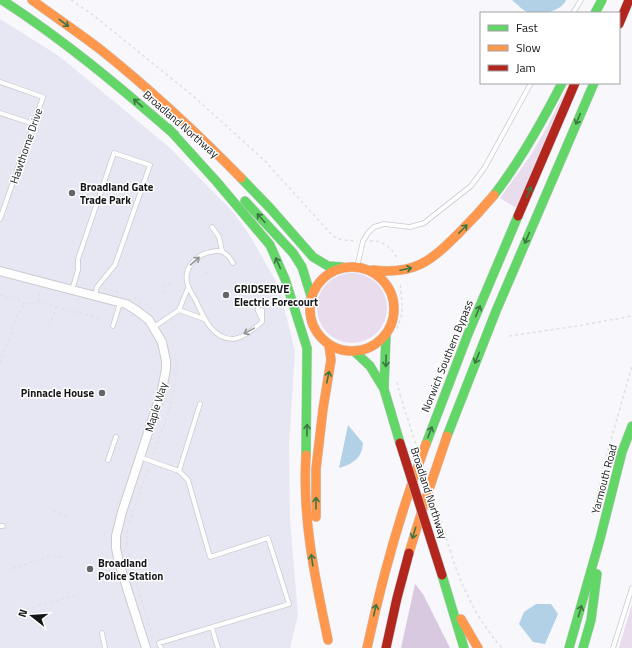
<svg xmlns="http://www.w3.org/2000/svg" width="632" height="648" font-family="'Titillium Web',sans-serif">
  <rect width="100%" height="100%" fill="#f7f7fc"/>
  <path fill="#e6e7f2" d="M0,19L59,56L169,147L233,212L252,239L279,287L295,351L289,444L290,520L298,615L290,648H0Z"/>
  <path fill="#e8dced" d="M569,83L516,208L500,198L531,155L547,127Z
    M317 308a35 35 0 1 1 70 0a35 35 0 1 1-70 0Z
    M632,604V648H619Z"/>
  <path fill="#d9c9e0" d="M415,584L423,594L450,648H401Z"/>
  <path fill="#b2d0e6" d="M512,0H566C562,11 540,16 530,13C524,12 517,4 512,0Z
    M348,425L363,443C362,459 352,464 339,468Z
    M536,604H551L558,614L545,644L533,642L519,624L524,612Z"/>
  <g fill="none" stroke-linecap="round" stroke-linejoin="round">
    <g stroke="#cacbcf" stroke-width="5.5">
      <path id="lane" d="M573,13L581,0
        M0,82L43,97L0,219
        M0,113L34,124
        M212,227L219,237L222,251
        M233,263C227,253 222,249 211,252C197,254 184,267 187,282C188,289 193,295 196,301C203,316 212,339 233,339C243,338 255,328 262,322V310
        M357,267L363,241L368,233L374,227L384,224L410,227L424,223L471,186L485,167L531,83
        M72,290L78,270V259L114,153L150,165L115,265L97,287L95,295
        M258,304V311L262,319
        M179,310L204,319
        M113,326L120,303
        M154,327L179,310L188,288
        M140,457L179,471L188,480L210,557L268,538L289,604L159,643L161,648
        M108,460L116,437
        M179,471L200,404
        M0,526H3
        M212,628L218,648
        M102,633L105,648
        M613,648L632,588"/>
    </g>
    <g stroke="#cacbcf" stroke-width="10">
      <path id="street" d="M0,271L126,304L136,310L149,320L162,342L166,361V369L162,390L122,512L116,536V548L119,563L146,648"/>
    </g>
    <g stroke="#cacbcf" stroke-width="10">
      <path id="fast" d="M2,0C64,40 120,87 175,135
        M595,13L602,0
        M168,128L216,181L270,245L285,279L307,348L306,455
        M241,178L270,208L313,257L328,266L342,267
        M494,195C521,160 542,122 562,83
        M245,201L293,253L302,267L311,296
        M354,351L370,366L384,389L400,443
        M384,389L386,334
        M447,436L496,311L594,83
        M426,444L468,334L518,216
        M442,575L464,648
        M569,648L600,539L622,452L632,426
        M583,648L591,620L597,574"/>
    </g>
    <g stroke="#cacbcf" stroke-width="10">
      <path id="slow" d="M32,0C55,17 79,33 101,50C151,90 197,133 241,178
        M310 309a42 42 0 1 1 84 0a42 42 0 1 1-84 0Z
        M373,270C415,275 431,261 459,233C471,221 483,208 494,195
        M306,455C302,519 315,578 328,640
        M316,517V469L323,409L331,360L329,345
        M409,553L425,501L447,436
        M461,619L478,648
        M367,648C382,578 401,510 426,444"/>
    </g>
    <g stroke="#cacbcf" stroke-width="10">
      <path id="jam" d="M619,24L629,0
        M518,216L575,83
        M386,648L397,598L409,553"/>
    </g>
    <path stroke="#e0e1e2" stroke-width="1.5" stroke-dasharray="3 3" stroke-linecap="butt" d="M71,0L93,15L192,95L263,159L333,236L342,240L357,241
      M370,241C384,240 393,249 398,260
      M206,273L208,272L210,276
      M104,288L121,293
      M163,293L164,287L166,284H172
      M0,295L20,300L25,304
      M134,298L147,305L151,309
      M38,302L56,307L48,331
      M56,307L99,318
      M247,319V320
      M240,323V324
      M397,329L402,314V303L400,282
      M509,336L577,326L632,316
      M0,363L17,316L25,304L38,302L40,290
      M397,382L400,395
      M153,455C163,428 183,380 174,352
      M53,511L70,517
      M593,515L603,468L632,366
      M129,523L149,468
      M127,530V543L129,558L153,639
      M450,550C461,586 477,620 502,648
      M7,570L51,556L63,557
      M21,611L79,594"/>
    <use href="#lane" stroke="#fefeff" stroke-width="4"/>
    <use href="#street" stroke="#fefeff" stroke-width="8"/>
    <use href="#fast" stroke="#63d668" stroke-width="9"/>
    <use href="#slow" stroke="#ff974d" stroke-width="9"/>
    <use href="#jam" stroke="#b3261e" stroke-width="9"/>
    <g stroke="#cacbcf" stroke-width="10" stroke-linecap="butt">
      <path id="jam-bridge" d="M400,443L442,575"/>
    </g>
    <path stroke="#e0e1e2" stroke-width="1.5" stroke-dasharray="3 3" stroke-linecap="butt" d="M400,395L450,550"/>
    <use href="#jam-bridge" stroke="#b3261e" stroke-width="9"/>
  </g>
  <defs><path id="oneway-shaft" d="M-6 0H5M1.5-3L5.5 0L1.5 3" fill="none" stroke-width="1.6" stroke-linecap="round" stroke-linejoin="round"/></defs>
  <g stroke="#3c7640">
    <use href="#oneway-shaft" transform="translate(64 23) rotate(37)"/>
    <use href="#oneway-shaft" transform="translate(138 103) rotate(-139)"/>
    <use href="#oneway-shaft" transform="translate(578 119) rotate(113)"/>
    <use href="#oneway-shaft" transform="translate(529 192) rotate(-67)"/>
    <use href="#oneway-shaft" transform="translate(261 218) rotate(-132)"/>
    <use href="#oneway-shaft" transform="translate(463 229) rotate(-45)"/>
    <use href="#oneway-shaft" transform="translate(527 238) rotate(113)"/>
    <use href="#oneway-shaft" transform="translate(278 263) rotate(-114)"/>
    <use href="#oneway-shaft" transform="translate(406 269) rotate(-12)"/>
    <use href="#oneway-shaft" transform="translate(478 311) rotate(-67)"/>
    <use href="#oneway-shaft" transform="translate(477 358) rotate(112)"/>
    <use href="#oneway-shaft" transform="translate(386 361) rotate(91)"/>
    <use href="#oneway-shaft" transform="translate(328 377) rotate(-78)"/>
    <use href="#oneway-shaft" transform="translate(307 430) rotate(-89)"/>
    <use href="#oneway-shaft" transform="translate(430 432) rotate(-70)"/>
    <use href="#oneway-shaft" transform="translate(316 503) rotate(-89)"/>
    <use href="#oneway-shaft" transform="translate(414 533) rotate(107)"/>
    <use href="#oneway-shaft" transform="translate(312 560) rotate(-98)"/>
    <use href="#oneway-shaft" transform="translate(375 610) rotate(-77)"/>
    <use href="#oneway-shaft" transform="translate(580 611) rotate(-74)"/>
  </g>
  <g stroke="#959698">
    <use href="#oneway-shaft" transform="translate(195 261) rotate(-41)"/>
    <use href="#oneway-shaft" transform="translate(249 331) rotate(151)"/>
  </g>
  <g fill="#646568" stroke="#fff" stroke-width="1.5">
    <circle cx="72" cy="193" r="4"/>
    <circle cx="226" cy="295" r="4"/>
    <circle cx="102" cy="393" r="4"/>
    <circle cx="90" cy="569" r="4"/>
  </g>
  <g text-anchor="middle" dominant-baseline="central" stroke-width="3" stroke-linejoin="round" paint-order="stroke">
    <g font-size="11" fill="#151619" stroke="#fff">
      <text transform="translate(181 124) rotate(41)">Broadland Northway</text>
      <text transform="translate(26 146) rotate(-71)">Hawthorne Drive</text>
      <text transform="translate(447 356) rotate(-68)">Norwich Southern Bypass</text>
      <text transform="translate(156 407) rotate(-73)">Maple Way</text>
      <text transform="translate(604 479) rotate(-75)">Yarmouth Road</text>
      <text transform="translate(429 493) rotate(72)">Broadland Northway</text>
    </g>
    <g font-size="11" font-weight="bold" fill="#151619" stroke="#fff" text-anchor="start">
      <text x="80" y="187">Broadland Gate<tspan x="80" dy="13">Trade Park</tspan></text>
      <text x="234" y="289">GRIDSERVE<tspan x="234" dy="13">Electric Forecourt</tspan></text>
      <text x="94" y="393" text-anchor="end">Pinnacle House</text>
      <text x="98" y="563">Broadland<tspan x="98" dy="13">Police Station</tspan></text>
    </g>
  </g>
  <rect x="480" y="12" width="140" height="72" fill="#ffffff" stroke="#a1a2a3"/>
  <rect x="488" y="25" width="20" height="6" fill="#63d668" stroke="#a1a2a3"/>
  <text x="516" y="32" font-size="12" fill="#151619">Fast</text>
  <rect x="488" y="45" width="20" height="6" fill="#ff974d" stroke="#a1a2a3"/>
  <text x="516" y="52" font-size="12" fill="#151619">Slow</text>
  <rect x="488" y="65" width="20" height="6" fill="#b3261e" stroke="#a1a2a3"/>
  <text x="516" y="72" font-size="12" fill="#151619">Jam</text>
  <g transform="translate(32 616) rotate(287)" stroke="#ffffff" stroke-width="3" paint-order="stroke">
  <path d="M0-3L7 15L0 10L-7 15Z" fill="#151619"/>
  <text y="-6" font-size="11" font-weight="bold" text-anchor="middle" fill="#151619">N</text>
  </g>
</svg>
